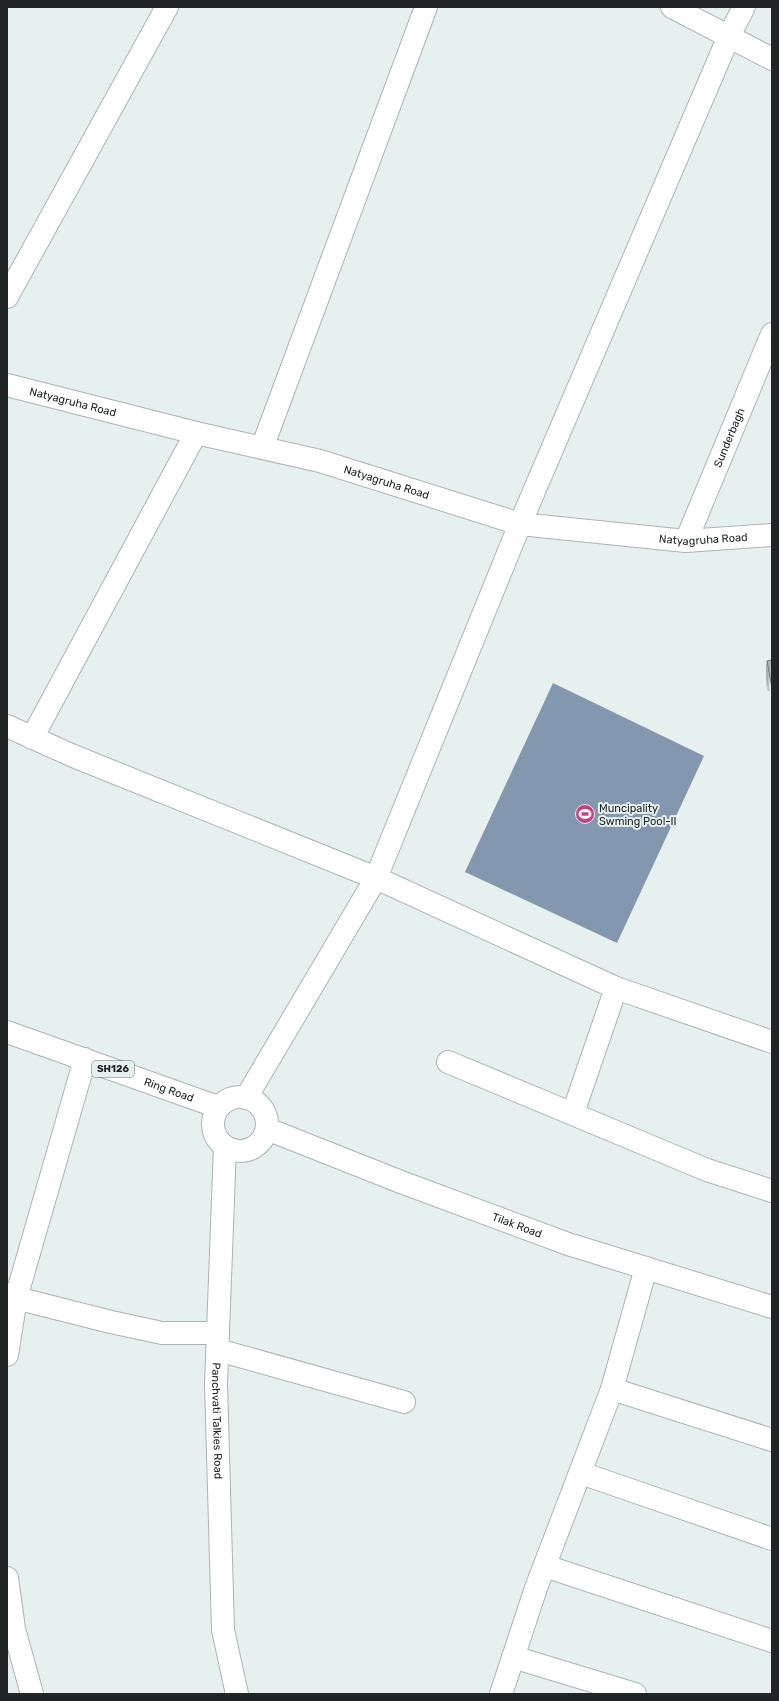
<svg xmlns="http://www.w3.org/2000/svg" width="779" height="1701" font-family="Rubik,sans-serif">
  <defs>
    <filter id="shadow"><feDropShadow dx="-3.5" dy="3.5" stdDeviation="0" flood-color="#0004"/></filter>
  </defs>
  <rect width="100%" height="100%" fill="#e6f0ef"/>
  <path fill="#8397af" d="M553,683L704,756L617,943L465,872Z"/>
  <path fill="#afb8bb" stroke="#697174" filter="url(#shadow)" d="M772,660V688L767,661Z"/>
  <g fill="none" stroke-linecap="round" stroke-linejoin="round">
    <g stroke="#aab4b2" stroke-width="24">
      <g id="street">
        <path d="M7,297L167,7"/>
        <path id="s1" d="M7,385L196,433L320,461L520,524L686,541L772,535"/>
        <path d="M262,448L426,7"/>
        <path d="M7,726L71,755L376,878L616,988L772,1042"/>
        <path d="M32,738L196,433"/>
        <path d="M448,1062L707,1170L772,1191"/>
        <path d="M573,1113L616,988"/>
        <path id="s2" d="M267,1129L401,1182L568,1244L772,1307"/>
        <path d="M7,1294L16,1298L111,1322L162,1333H218"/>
        <path d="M218,1350L404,1402"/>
        <path d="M7,1355L16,1298L85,1059"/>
        <path d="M612,1389L772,1440"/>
        <path d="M581,1473L772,1539"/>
        <path d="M545,1566L772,1641"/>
        <path d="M7,1578L14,1629L32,1694"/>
        <path d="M513,1657L635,1694"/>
        <path d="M501,1694L536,1588L612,1389L646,1268"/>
      </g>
    </g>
    <g stroke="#aab4b2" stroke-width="24">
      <g id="secondary">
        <path d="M672,7L772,59"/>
        <path id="s3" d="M686,541L772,334"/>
        <path d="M246,1098L376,878L520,524L729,36L744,7"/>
      </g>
    </g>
    <g stroke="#aab4b2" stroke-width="24">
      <g id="primary">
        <path id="s4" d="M7,1032L218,1107"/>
        <circle cx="240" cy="1124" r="27"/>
        <path id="s5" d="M225,1147L216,1384L223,1630L237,1694"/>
      </g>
    </g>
    <use href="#street" stroke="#fff" stroke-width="22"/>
    <use href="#secondary" stroke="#fff" stroke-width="22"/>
    <use href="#primary" stroke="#fff" stroke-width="22"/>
  </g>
  <defs>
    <g id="stadium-disc" transform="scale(1)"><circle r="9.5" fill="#c64183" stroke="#e6f0ef"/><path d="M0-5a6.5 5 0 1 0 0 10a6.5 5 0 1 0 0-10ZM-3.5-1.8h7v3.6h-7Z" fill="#fff"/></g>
  </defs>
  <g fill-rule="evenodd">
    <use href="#stadium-disc" x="585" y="814"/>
  </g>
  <g text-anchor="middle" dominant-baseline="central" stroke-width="4" stroke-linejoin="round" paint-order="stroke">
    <rect fill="#e6f0ef" stroke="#5c6262" stroke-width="1" x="92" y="1061" width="42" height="16" rx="3"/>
    <g font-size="10" font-weight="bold" fill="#212525">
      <text x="113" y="1069">SH126</text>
    </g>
    <g font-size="11" fill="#212525" stroke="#e6f0ef">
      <text stroke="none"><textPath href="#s1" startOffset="68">Natyagruha Road</textPath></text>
      <text stroke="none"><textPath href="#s3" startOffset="112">Sunderbagh</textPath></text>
      <text stroke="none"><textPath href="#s1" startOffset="392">Natyagruha Road</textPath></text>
      <text stroke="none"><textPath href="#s1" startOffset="716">Natyagruha Road</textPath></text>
      <text stroke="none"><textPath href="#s4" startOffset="172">Ring Road</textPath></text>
      <text stroke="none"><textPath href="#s2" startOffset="268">Tilak Road</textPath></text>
      <text stroke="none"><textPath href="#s5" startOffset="274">Panchvati Talkies Road</textPath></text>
    </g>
    <g font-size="11" fill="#212525" stroke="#e6f0ef" text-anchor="start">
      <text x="599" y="808">Muncipality<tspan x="599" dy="13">Swming Pool-II</tspan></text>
    </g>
  </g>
  <rect width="779" height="1701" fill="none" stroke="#212525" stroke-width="16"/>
</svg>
